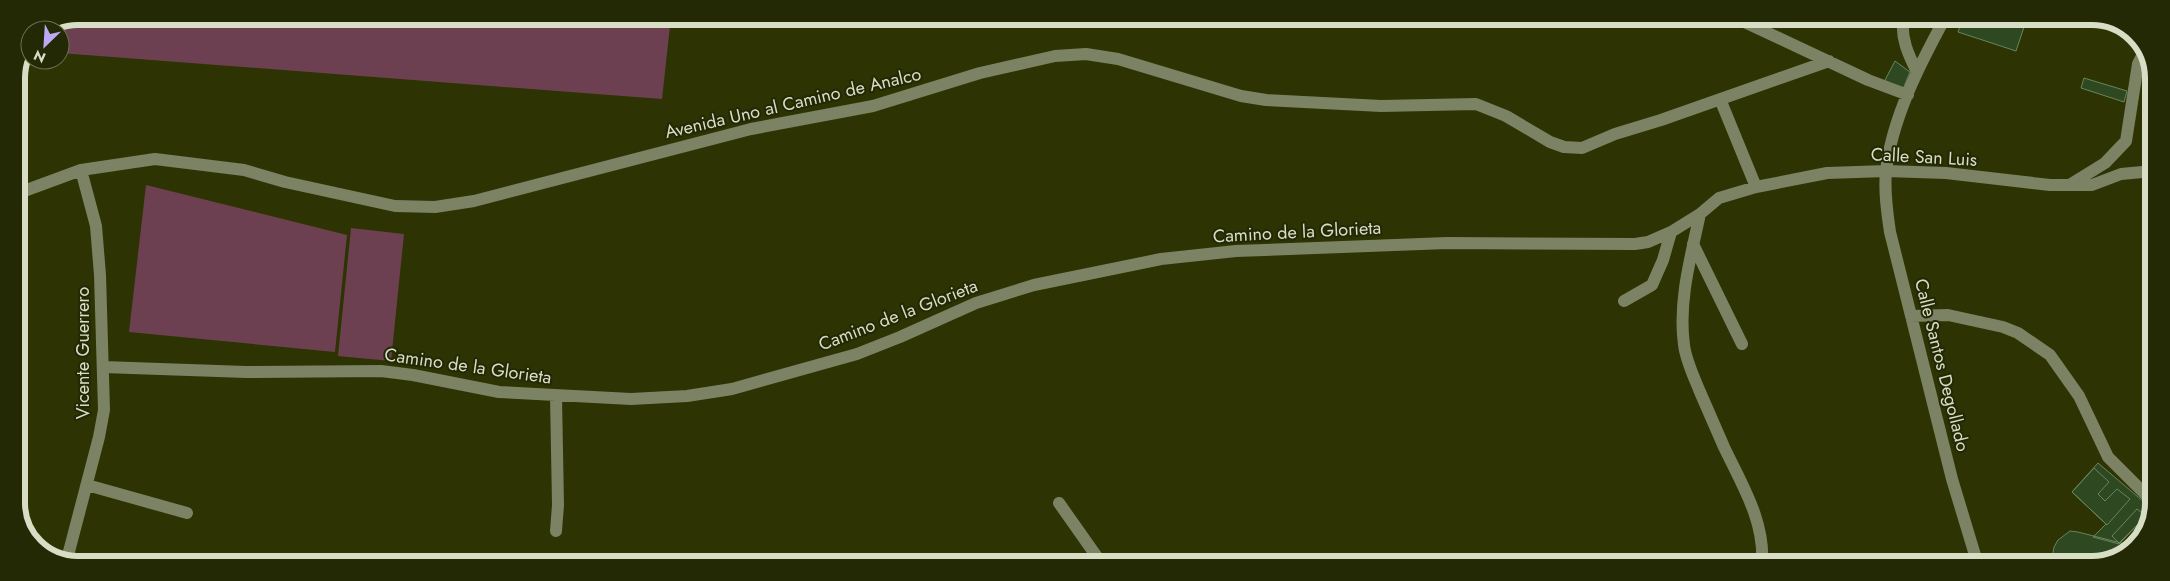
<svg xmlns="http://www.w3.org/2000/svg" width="2170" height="581" font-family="Jost,sans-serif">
  <rect width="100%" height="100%" fill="#2d3302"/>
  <path fill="#6c4050" d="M78,16L671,17L662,99L60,53V30H45Z
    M146,185L347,235L335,352L129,332Z
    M351,228L404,234L391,361L338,356Z"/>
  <path fill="#2e4822" stroke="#69855d" d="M1963,18H2027L2016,51L1958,32Z
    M1895,61L1910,72L1903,89L1884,82Z
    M2084,78L2127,91L2124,102L2081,88Z
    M2098,463L2144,502L2148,510L2146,516L2119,544L2093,537L2106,524L2072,492Z
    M2094,468L2109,482L2098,494L2105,501L2117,489L2130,499L2107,525L2072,492Z
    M2137,509L2146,516L2119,543L2112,536Z
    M2070,531L2078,532L2133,546L2130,552L2092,565H2055L2052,559L2054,547L2058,540Z"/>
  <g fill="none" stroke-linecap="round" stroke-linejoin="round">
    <path stroke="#7c8264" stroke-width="12" d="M1736,18L1868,80L1908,95
      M1903,18C1901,39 1908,54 1917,72
      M1945,18C1920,64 1892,118 1886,171C1884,191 1887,212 1890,232L1952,479L1978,565
      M1720,99L1756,187
      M2071,184L2105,163L2126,141L2138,64L2144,52
      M16,194L81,170L155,159L244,170L285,182L395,206L435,207L474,201L751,129L873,106L980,73L1055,56L1086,54L1118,59L1241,96L1266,100L1381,106L1476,104L1506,116L1550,142L1564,147L1582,148L1615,134L1661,120L1829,61
      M1700,214C1691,256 1678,301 1684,345C1686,361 1694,377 1700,392C1708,410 1716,429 1724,447C1742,485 1765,521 1762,564
      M1693,244L1742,344
      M1624,301L1652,285L1663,260L1671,232
      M1911,316L1948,315L2003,327L2018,333L2050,355L2079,396L2108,457L2152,501
      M103,367L246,372L381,371L413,375L499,392L631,399L687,396L732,389L857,354L900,337L976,303L1034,285L1161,259L1236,251L1447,243L1635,244L1648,242L1671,232L1700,214L1719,198L1756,187L1827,173L1886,171L1946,173L2050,185H2092L2121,174L2153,171
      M87,485L187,513
      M1059,503L1102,564
      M556,531L558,505L556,396
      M66,563L99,437L104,410L100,275L96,226L81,170"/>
  </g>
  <g text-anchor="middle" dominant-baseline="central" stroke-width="4" stroke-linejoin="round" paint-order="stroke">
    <g font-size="18" fill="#d8dec5" stroke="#232805">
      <text transform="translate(793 103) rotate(-13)">Avenida Uno al Camino de Analco</text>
      <text transform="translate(1924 157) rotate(3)">Calle San Luis</text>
      <text transform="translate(1297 232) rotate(-3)">Camino de la Glorieta</text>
      <text transform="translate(898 315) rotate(-21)">Camino de la Glorieta</text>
      <text transform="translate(83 353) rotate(-90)">Vicente Guerrero</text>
      <text transform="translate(1942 365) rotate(76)">Calle Santos Degollado</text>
      <text transform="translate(468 366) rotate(8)">Camino de la Glorieta</text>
    </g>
  </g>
  <path d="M0 0H2170V581H0ZM78 25H2092A53 53 0 0 1 2145 78V503A53 53 0 0 1 2092 556H78A53 53 0 0 1 25 503V78A53 53 0 0 1 78 25Z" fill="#232805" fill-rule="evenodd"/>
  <path fill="none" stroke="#d8dec5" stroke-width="6" d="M78 25H2092A53 53 0 0 1 2145 78V503A53 53 0 0 1 2092 556H78A53 53 0 0 1 25 503V78A53 53 0 0 1 78 25Z"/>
  <g transform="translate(45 45) rotate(205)"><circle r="24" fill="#232805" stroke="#6b7152"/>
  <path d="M0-4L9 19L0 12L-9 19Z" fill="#bea9f4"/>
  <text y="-8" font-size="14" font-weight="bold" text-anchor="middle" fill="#d8dec5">N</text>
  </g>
</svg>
